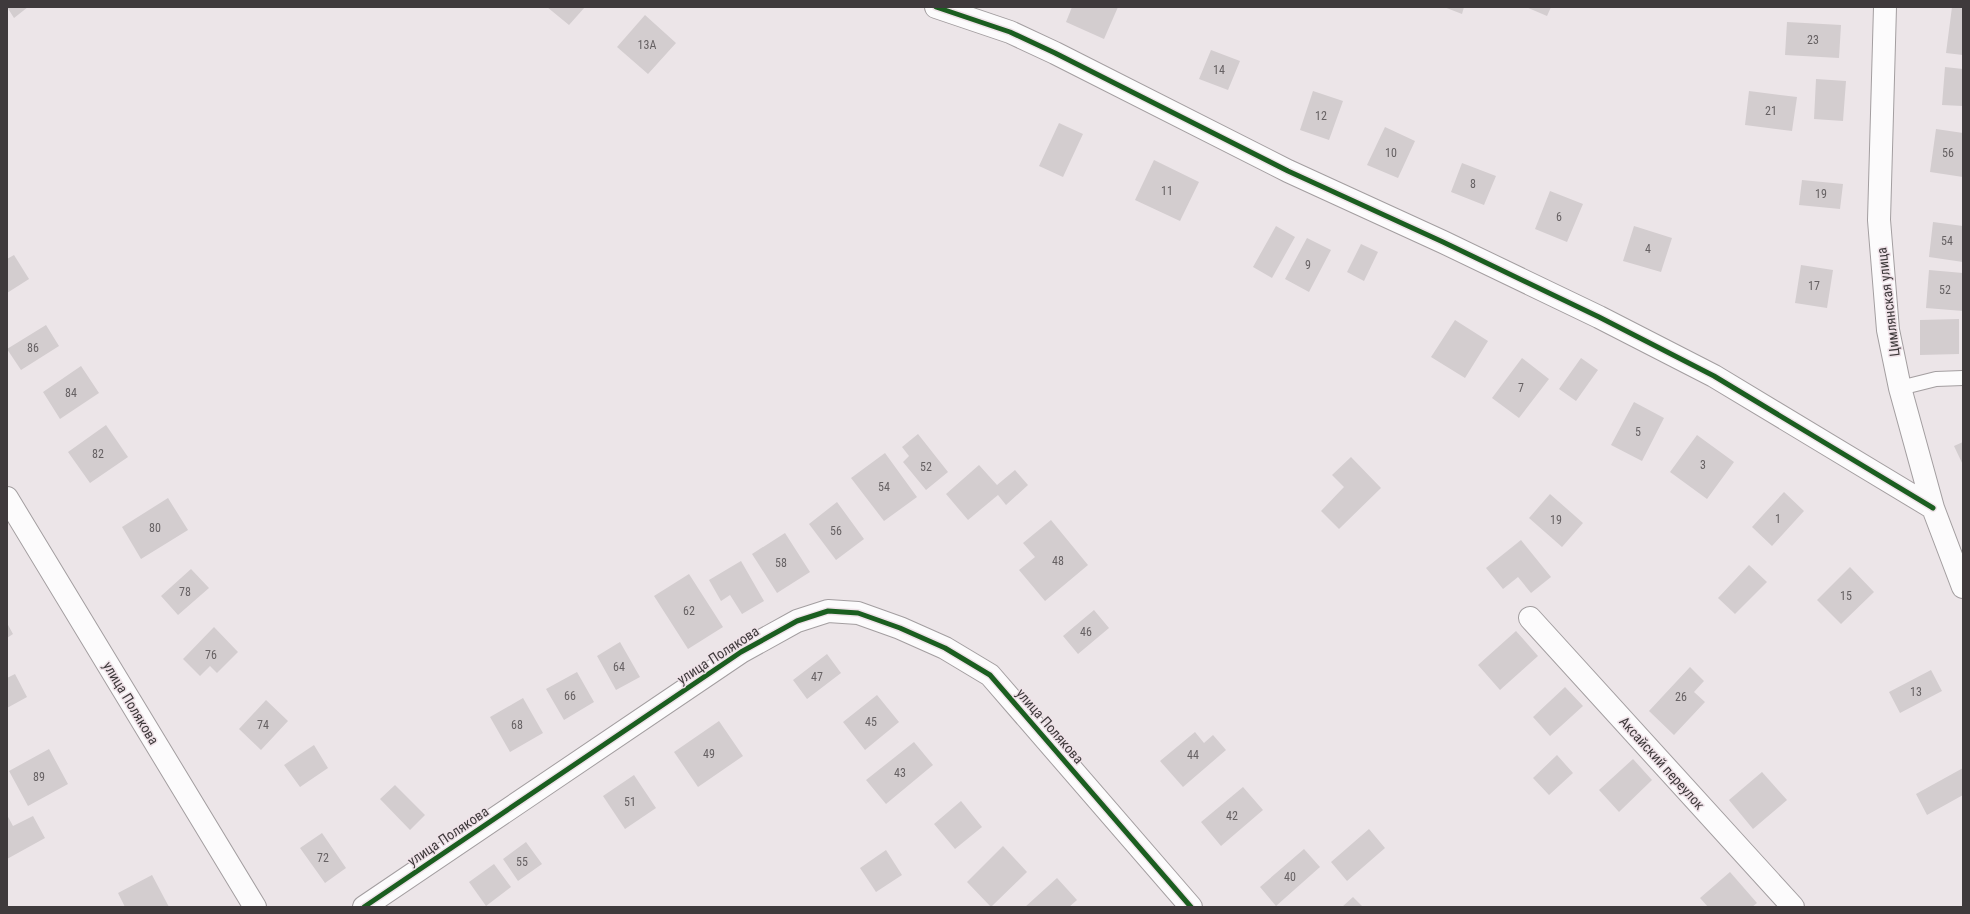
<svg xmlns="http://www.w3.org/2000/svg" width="1970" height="914" font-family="'Roboto Condensed',sans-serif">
  <rect width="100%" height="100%" fill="#ece5e8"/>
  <path fill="#d3cdcf" d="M7,7H28L14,18Z
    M547,7H585L569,25Z
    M1072,7H1118L1104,39L1066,22Z
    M1444,7H1464L1462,14Z
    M1526,7H1551L1547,16Z
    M1952,7H1963V55L1946,53Z
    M645,15L676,43L648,74L617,47Z
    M1787,22L1841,25L1839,58L1785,55Z
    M1211,50L1240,61L1228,90L1199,79Z
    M1945,67L1963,69V106L1942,105Z
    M1816,79L1846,81L1843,121L1814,119Z
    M1313,91L1343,101L1329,140L1300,130Z
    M1749,91L1797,97L1792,131L1745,125Z
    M1059,123L1083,134L1063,177L1039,166Z
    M1385,127L1415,141L1398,178L1367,165Z
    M1936,129L1963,133V177L1930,172Z
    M1154,160L1199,182L1180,221L1135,200Z
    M1462,163L1496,176L1484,205L1451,192Z
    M1802,180L1843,184L1840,209L1799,205Z
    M1550,191L1583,204L1567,242L1535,229Z
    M1933,222L1963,226V262L1929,257Z
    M1276,226L1295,237L1272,278L1253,267Z
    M1634,226L1672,238L1661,272L1623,261Z
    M1307,238L1331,250L1309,292L1285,279Z
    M1361,244L1378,252L1364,281L1347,272Z
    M14,255L29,279L7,293V259Z
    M1801,265L1833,270L1827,308L1795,303Z
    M1929,270L1963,273V311L1926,308Z
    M1959,319V354L1920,355V320Z
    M1455,320L1488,341L1465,378L1431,357Z
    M46,325L59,346L21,370L7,349Z
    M1522,358L1549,379L1519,418L1492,398Z
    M1581,358L1598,370L1576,401L1559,389Z
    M81,366L99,393L60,419L43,392Z
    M1634,402L1664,418L1642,461L1611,445Z
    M106,425L128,457L90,483L68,452Z
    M918,434L948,472L926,490L903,462L909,456L902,447Z
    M1697,435L1734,462L1707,499L1670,472Z
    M1963,442V465L1954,446Z
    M885,453L917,497L884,521L851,478Z
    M1351,457L1381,488L1339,529L1321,511L1344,487L1332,475Z
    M979,465L997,485L1015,470L1028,485L1006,505L998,495L968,520L946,494Z
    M1784,492L1804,511L1772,546L1752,527Z
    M1550,494L1583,523L1562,547L1529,518Z
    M168,498L188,530L141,559L122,527Z
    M837,502L864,539L836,560L809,524Z
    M1051,520L1088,565L1045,601L1019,570L1035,557L1023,543Z
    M785,533L810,572L777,593L752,554Z
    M1521,540L1551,577L1531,593L1518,577L1503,589L1486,568Z
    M741,561L764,601L742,614L730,595L721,601L709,580Z
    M1749,565L1767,582L1735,614L1718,598Z
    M1850,567L1874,592L1841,624L1817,600Z
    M191,569L209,588L178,615L161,596Z
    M689,574L723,627L688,649L654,596Z
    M1094,610L1109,628L1078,654L1063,636Z
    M7,623L13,634L7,638Z
    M214,627L238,652L217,673L210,666L200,676L183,659Z
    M1516,631L1538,656L1500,690L1478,665Z
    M620,642L640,677L616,690L597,656Z
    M827,654L841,673L807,699L793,680Z
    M1690,667L1704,681L1694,692L1705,702L1674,735L1649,711Z
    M1931,670L1942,691L1900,713L1889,692Z
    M577,672L594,702L564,720L546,689Z
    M15,674L27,697L7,708V678Z
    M1565,687L1583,706L1550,736L1533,717Z
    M877,695L899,722L865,750L843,722Z
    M523,698L543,733L510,752L490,717Z
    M266,700L288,721L261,750L239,729Z
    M719,721L743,756L698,787L674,752Z
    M1195,732L1204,743L1213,735L1226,750L1183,787L1160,761Z
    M914,742L933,765L886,804L866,780Z
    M314,745L328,768L300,787L284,765Z
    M49,749L68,784L28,806L9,771Z
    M1557,755L1573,773L1549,795L1533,778Z
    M1633,759L1652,780L1619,812L1599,790Z
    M1963,768V795L1927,815L1916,794Z
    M1762,772L1787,800L1753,829L1729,800Z
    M634,775L656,808L625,829L603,796Z
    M395,785L425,815L410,830L380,799Z
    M1243,787L1263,810L1221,846L1201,822Z
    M961,801L982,827L955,849L934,824Z
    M7,815L13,826L33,816L45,838L7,859Z
    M1369,829L1385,848L1347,881L1331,862Z
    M322,833L346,868L325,883L300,848Z
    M526,842L542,864L518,881L503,859Z
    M1003,846L1027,872L991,907L967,882Z
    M1304,849L1320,867L1276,906L1260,887Z
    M886,850L902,875L876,892L860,868Z
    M494,864L511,887L486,906L469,882Z
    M1730,872L1757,903L1752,907H1708L1700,898Z
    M152,875L169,907H125L118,893Z
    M1057,878L1077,900L1069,907H1025Z
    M1353,897L1363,907H1342Z"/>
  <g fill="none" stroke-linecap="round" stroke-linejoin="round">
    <g stroke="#a39ea0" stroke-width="16">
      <path id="lane" d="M1900,388L1936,379L1963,378"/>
    </g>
    <g stroke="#a39ea0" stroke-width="24">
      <path id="street" d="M936,7L1010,32L1055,53L1288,171L1443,242L1599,317L1714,376L1933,508
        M1885,7L1879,220L1888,330L1900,388L1933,508L1963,587
        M7,498L255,907
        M1530,618L1793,907
        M364,907L741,652L797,621L828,611L858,613L900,628L945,648L990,675L1191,907"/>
    </g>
    <use href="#lane" stroke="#fcfbfc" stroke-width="14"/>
    <use href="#street" stroke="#fcfbfc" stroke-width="22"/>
    <g stroke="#efe2e8" stroke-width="8">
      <path id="cycleway" d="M936,7L1010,32L1055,53L1288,171L1443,242L1599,317L1714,376L1933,508
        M364,907L741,652L797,621L828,611L858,613L900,628L945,648L990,675L1191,907"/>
    </g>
    <use href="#cycleway" stroke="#1b5e20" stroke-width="5"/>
  </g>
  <g text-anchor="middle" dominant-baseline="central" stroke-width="3" stroke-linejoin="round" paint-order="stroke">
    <g font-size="12" fill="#666163">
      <text x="1813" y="40">23</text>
      <text x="647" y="45">13А</text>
      <text x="1219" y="70">14</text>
      <text x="1771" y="111">21</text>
      <text x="1321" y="116">12</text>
      <text x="1391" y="153">10</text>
      <text x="1948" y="153">56</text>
      <text x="1473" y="184">8</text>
      <text x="1167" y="191">11</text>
      <text x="1821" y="194">19</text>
      <text x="1559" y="217">6</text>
      <text x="1947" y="241">54</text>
      <text x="1648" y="249">4</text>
      <text x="1308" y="265">9</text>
      <text x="1814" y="286">17</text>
      <text x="1945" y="290">52</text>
      <text x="33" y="348">86</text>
      <text x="1521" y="388">7</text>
      <text x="71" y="393">84</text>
      <text x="1638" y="432">5</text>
      <text x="98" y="454">82</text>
      <text x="1703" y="465">3</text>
      <text x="926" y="467">52</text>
      <text x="884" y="487">54</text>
      <text x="1778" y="519">1</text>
      <text x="1556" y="520">19</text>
      <text x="155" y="528">80</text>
      <text x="836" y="531">56</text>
      <text x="1058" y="561">48</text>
      <text x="781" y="563">58</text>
      <text x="185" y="592">78</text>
      <text x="1846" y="596">15</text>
      <text x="689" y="611">62</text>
      <text x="1086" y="632">46</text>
      <text x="211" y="655">76</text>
      <text x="619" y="667">64</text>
      <text x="817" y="677">47</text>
      <text x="1916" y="692">13</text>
      <text x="570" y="696">66</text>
      <text x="1681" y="697">26</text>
      <text x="871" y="722">45</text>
      <text x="263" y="725">74</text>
      <text x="517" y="725">68</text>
      <text x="709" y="754">49</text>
      <text x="1193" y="755">44</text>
      <text x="900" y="773">43</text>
      <text x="39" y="777">89</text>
      <text x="630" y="802">51</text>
      <text x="1232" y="816">42</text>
      <text x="323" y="858">72</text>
      <text x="522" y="862">55</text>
      <text x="1290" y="877">40</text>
    </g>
    <g font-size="14" fill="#3f3a3c" stroke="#efe2e8">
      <text transform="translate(1888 302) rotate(-97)">Цимлянская улица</text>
      <text transform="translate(718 655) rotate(-33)">улица Полякова</text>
      <text transform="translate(131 703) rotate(59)">улица Полякова</text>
      <text transform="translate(1050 726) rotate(49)">улица Полякова</text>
      <text transform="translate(1662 763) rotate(48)">Аксайский переулок</text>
      <text transform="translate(448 836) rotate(-34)">улица Полякова</text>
    </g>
  </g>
  <rect width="1970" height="914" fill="none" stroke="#3f3a3c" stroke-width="16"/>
</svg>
